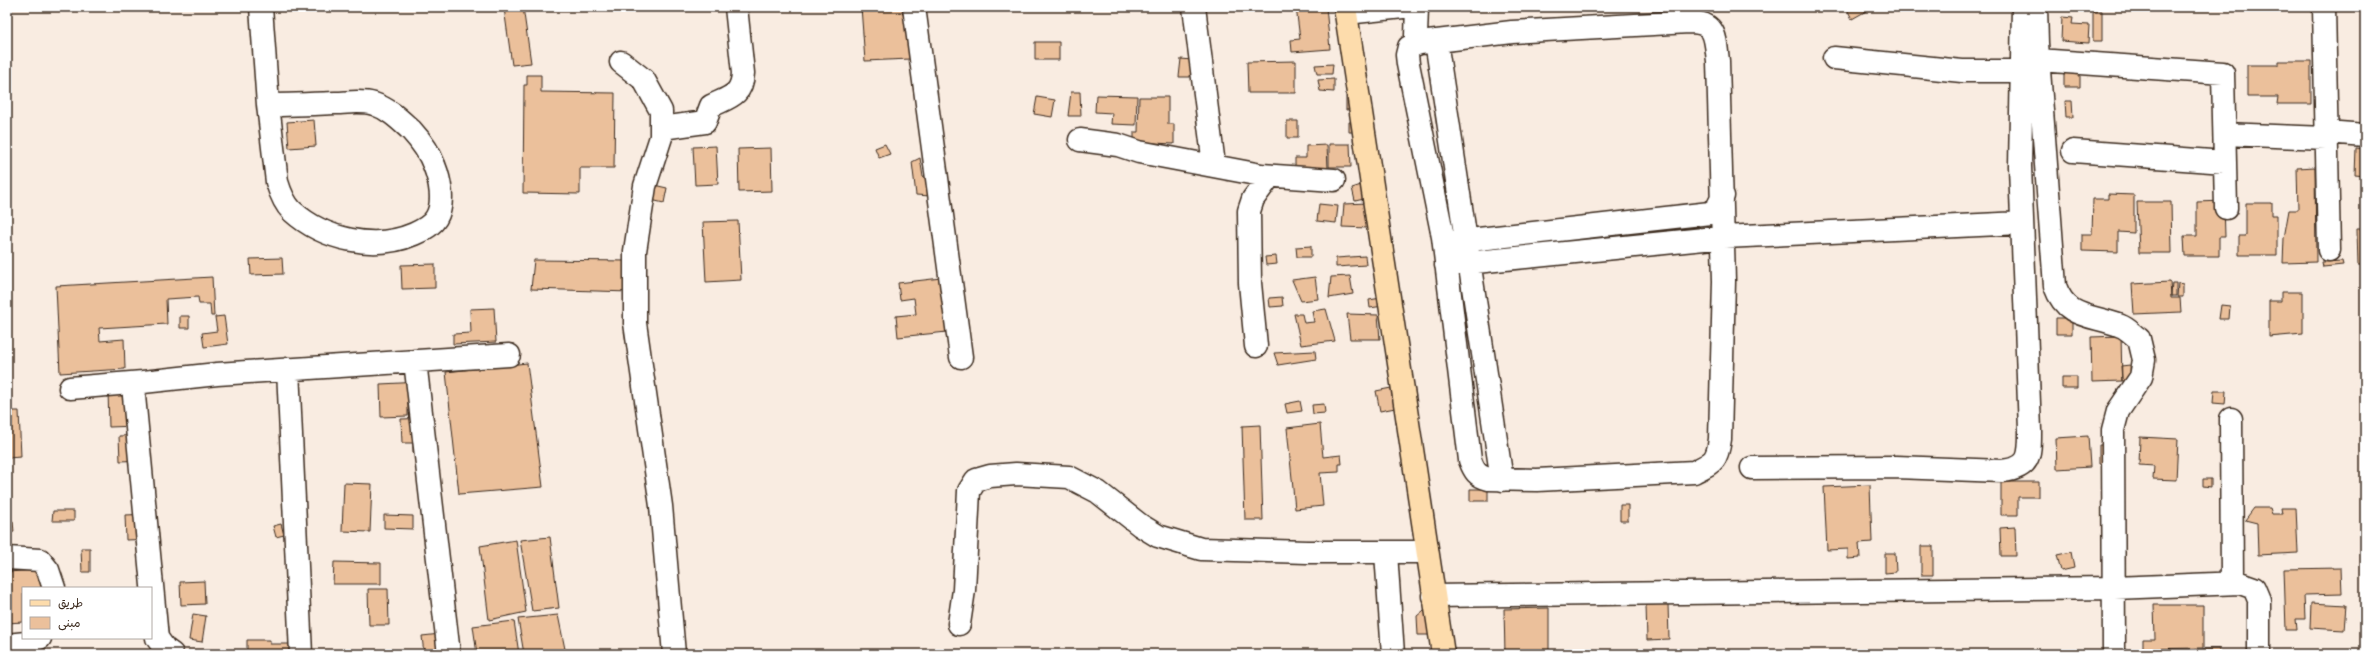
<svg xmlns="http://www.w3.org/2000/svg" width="2372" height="661" font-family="'Indie Flower','Playpen Sans Arabic',sans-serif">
  <rect width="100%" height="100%" fill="#f9ece1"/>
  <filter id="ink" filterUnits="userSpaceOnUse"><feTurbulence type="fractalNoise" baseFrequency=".025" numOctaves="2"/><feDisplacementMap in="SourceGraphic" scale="8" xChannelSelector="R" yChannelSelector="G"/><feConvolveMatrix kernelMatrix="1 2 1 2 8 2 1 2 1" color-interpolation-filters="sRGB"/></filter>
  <g filter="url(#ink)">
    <path fill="#ebc09b" stroke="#3b2a1e" d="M523,7L531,63L512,65L504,8Z
      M861,7H906L910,59L865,61Z
      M1296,7H1326L1330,49L1292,52L1291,40L1300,39Z
      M1846,7H1866L1868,10L1852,19Z
      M2093,11H2102V41H2093Z
      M2062,17L2073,18L2072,24L2089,25L2088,43L2061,41Z
      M1035,42H1059V60H1035Z
      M1181,59L1192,60L1190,77H1179Z
      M1296,61V93H1248L1247,62Z
      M2279,61H2311V104H2277L2278,97H2247V65H2279Z
      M1333,64L1332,74H1317L1315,65Z
      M2064,70L2080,71V87H2064Z
      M527,75H541V92L615,93L614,168H580V194L523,193L524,85H527Z
      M1334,79V92L1320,91L1318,80Z
      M1071,92H1080L1081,116H1068Z
      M1096,95L1137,96L1136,125L1111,124L1112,113L1095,112Z
      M1346,95H1355V109L1346,110Z
      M1037,97L1055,100L1052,117L1034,114Z
      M1139,97H1168V124H1174V144L1134,142V132H1138Z
      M2065,101H2072L2073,117H2066Z
      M314,120L316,146L289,148L287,122Z
      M1287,121H1298V138H1287Z
      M1349,122H1357V132H1349Z
      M885,144L890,154L879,158L875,148Z
      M1329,144H1350L1351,167H1329Z
      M1327,145L1328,169L1295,170V158H1306V146Z
      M716,146L718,184L695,185L693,147Z
      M771,148L772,191L739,192L738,149Z
      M2356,148L2365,149V176L2355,175Z
      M920,158L923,177L929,181L931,196L916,195L912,162Z
      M2315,167L2316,262L2283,263L2284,238L2289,210H2298L2297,168Z
      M654,185L667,188L664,203L651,200Z
      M1361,185L1364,199L1355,201L1352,188Z
      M2108,194L2134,195V233L2118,232V252L2082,251V234H2092L2093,199H2108Z
      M2224,201L2225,237H2219V256H2185L2184,236H2197V202Z
      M2137,202H2171L2172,253H2139Z
      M1368,203V228L1342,227L1344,204Z
      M2246,203H2272V215H2277V255H2239V236H2246Z
      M1319,204L1338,206L1336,223L1317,221Z
      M738,221L741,280L706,282L703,222Z
      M2357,229H2365V265H2358Z
      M1311,246V257H1297L1296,247Z
      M1276,256L1277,264L1266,265L1265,257Z
      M1365,256L1366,265L1336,267V258Z
      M282,258L283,274L251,275L250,259Z
      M534,260L629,261L630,292L531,289Z
      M2342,261L2343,265L2323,267L2322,262Z
      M435,264V288L402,289L401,265Z
      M1350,276L1353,294L1329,298L1331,277Z
      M212,277L214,316H211L210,304H199L198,297L166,299L167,324L99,328L100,341L124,339L125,369L60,373L56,286Z
      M1315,277L1318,299L1301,301L1292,280Z
      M941,278L947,332L898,337L896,316L916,314L914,298L900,300L898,283Z
      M2170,282L2171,298H2180L2181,312L2134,314L2132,284Z
      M2172,283H2176V296H2171Z
      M2178,283L2183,284V297H2177Z
      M2281,292H2303V334L2269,337V301H2281Z
      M1282,297L1283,306L1270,307L1269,298Z
      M1381,298L1383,306L1370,308L1369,300Z
      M2221,305L2230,306L2229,319H2219Z
      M494,308L496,342L453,344V334L471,333L470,309Z
      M1326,309L1335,341L1301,345L1294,314H1302L1304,323L1314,322L1312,311Z
      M1347,314L1378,315L1380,339H1350Z
      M180,316H189V328H180Z
      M224,316L228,344L204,347L202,333L217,331L215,317Z
      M2056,318H2072V334H2056Z
      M2121,336L2122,381L2092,382L2091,337Z
      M1315,351L1316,359L1278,365L1274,353Z
      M527,363L543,487L459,494L446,372Z
      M2130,365L2131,381H2122L2121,366Z
      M2062,377H2077V388H2062Z
      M422,382L415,401L408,402V416L381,417L380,384Z
      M1391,388L1395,408L1380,411L1376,391Z
      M108,391L141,394L138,426L109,427Z
      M2214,391H2226L2225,404L2213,403Z
      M1300,401L1302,411L1287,413L1285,404Z
      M1324,404L1325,413L1313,414L1312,405Z
      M7,411H19L21,457L7,458Z
      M430,418L431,453L413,454V443H402L401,419Z
      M1320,424L1323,457L1341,455L1342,464H1339V472L1320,473L1323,506L1295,509L1287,428Z
      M1260,425L1263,520H1245L1242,426Z
      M144,435L145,460L120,461L119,436Z
      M2088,436L2090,467L2057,469L2056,438Z
      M2140,437L2178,439L2176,480L2153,479L2154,466L2139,465Z
      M2099,445H2108V464H2099Z
      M2203,479H2211V487L2203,486Z
      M2001,482H2039V497H2018V515H2001Z
      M344,483L372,484L370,532L342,531Z
      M1870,485L1872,542L1859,543L1860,558L1848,559V549L1827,550L1824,487Z
      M1470,489H1488V501H1470Z
      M1620,505H1628V521H1620Z
      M2254,508H2270L2272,514H2282L2281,508H2296L2298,553L2258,555L2257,523L2245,520Z
      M53,511H74V521H52Z
      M151,514L152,539L126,540L125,515Z
      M384,515L413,516V529L384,528Z
      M13,521L14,532L7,533V522Z
      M281,524L284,535L276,537L273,526Z
      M2015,527L2016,556H2001L2000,528Z
      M550,537L559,608L532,611L520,540Z
      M516,540L526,612L489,620L480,546Z
      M1921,546H1933V575H1921Z
      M81,548H90V572H82Z
      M2071,552L2074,568L2061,571L2057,555Z
      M1885,553H1895L1896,572L1885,573Z
      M334,562L381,563V584H333Z
      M2341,568L2342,594L2304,595L2305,619H2296L2297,630H2286L2284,569Z
      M39,570L41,588H23V622L7,623V605H10L7,572Z
      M204,581L205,604L181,605L180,582Z
      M368,589H388L389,625H369Z
      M2311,603L2346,605L2344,630L2310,628Z
      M1668,604L1669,639L1647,640L1646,605Z
      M2154,605H2203V648L2143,649V639H2155Z
      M1429,606L1434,635H1418L1417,616Z
      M1549,608V654H1505L1504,609Z
      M193,614L206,616L202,642L189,640Z
      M558,615L566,654H524L518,619Z
      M514,621L519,654H477L473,626Z
      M450,633L452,654H424L422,636Z
      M247,640H270V644H295L307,654H247Z
      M2203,649H2220V654H2203Z"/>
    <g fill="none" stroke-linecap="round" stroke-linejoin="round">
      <g stroke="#3b2a1e" stroke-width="25">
        <path id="minor" d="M261,7L268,105C290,105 313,104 335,103C348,103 361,100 374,104C389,109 400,120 411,130C421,141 429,151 434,165C440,180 445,203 436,218C432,225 421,231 414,234C375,251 324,240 292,211C285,204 280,192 277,182L268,105
          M914,7L961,357
          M1194,7L1214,165
          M1417,7L1416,36L1420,43
          M2036,7L2037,43L2055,286C2067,320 2092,314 2121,326C2127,328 2133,335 2139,339L2144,360L2141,377L2118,411L2113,430L2114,654
          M2324,7L2329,250
          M1346,13L1403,7
          M1689,22C1717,22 1715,38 1718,61L1724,281L1720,439C1717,462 1713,462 1694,472L1537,480L1489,479C1477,476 1474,471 1470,460L1443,237L1408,64L1407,55L1409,47L1420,43L1512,32Z
          M1436,41L1502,480
          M1834,58L1962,71H2036
          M2038,60L2223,73L2226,208
          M621,62L644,80L661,111V137L645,186L635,251V323L661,506L674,654
          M662,128L705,122L711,106C729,97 742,96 743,73L736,7
          M2326,132L2365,135
          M2225,134L2326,138
          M1080,140L1118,145L1139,152L1261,175L1334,180
          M2073,151L2225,162
          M1452,242L1710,213L1717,208L1723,196
          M1446,265L1724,237L2021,223
          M1256,346L1250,283L1249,211L1253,199L1270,176
          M415,361L449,654
          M288,369L301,654
          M70,388L143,382
          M2231,419L2232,583
          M1752,468L1896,467L2002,471C2031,468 2030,455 2030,430L2020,166L2023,7
          M1386,553L1393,654
          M7,558L40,560L48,570L54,588
          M1433,596L2114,588L2240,583L2254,588L2259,600V654
          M959,624L964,590L969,491L976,480L990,476L1016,474L1069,477L1098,492L1140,525L1158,536L1201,549L1307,552H1427
          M7,645L26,643L40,638
          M172,654L165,649L157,638L134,396L136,387L143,382L217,374L509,355"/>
      </g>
      <g stroke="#3b2a1e" stroke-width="25">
        <path id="major" d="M1345,7L1443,654"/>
      </g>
      <use href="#minor" stroke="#fff" stroke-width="22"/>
      <use href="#major" stroke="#fddcac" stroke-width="22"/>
    </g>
  </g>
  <rect width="2372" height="661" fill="none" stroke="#fff" stroke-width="24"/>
  <rect x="12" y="12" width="2348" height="637" fill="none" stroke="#3b2a1e" stroke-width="1.5" filter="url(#ink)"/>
  <rect x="22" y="587" width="130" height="52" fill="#ffffff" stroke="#b1aaa5"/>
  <rect x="30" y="600" width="20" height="6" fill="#fddcac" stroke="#b1aaa5"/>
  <text x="58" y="607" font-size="12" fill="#3b2a1e">طريق</text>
  <rect x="30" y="617" width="20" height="12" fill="#ebc09b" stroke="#b1aaa5"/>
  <text x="58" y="627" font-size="12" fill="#3b2a1e">مبنى</text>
</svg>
